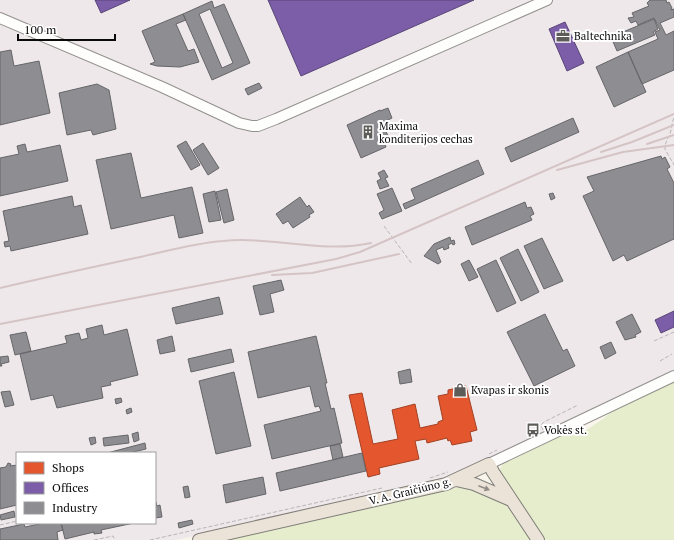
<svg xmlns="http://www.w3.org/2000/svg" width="674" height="540" font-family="'PT Serif',serif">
  <rect width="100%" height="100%" fill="#f9f5ec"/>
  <path fill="#efe8ea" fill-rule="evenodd" d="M0,0H674V370L453,476L418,487L176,540H0ZM17,453H155V523H17Z"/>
  <path fill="#e5edcd" d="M674,381V540H543L499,470L503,464L562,435L576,434L588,429L603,419L615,409Z
    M465,486L506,503L514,510L533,540H224Z"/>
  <path fill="#e4572e" stroke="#a34023" d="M466,386L477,430L470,432L472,441L452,445L450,440L448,441L447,438L427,443L426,439L415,441L419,459L379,468L380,474L368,477L349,395L362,393L373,444L398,439L392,410L415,404L420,428L438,424V422L443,420L438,396L448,394V390Z"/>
  <path fill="#7b5ea7" stroke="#594578" d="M95,0H130L101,13Z
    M268,0H474L301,76Z
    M565,22L584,63L567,71L549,29Z
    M674,311V327L661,333L655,320Z"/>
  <path fill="#8d8d92" stroke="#666669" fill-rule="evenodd" d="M650,0H666L667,3L669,2L672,8L671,10L674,9V17L660,23L666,35L674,31V70L642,84L628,52L658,39L655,32L660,30L654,18L638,25L636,21L631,23L628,18L634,17L632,13L649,6L647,3Z
    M212,1L214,8L224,4L250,63L212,80L183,14ZM210,9L233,63L222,68L199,14Z
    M183,14L186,20L176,24L188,51L194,49L199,62L180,67L157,66L150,64L155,62L142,31Z
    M654,19L658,29L653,32L655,35L617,51L611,37Z
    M11,50L14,66L39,61L50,113L0,125V52Z
    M628,52L646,92L614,107L596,67Z
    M259,83L262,88L248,95L245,89Z
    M97,84L109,90L116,129L93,135L91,130L67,135L59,93Z
    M388,108L392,118L382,123L390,140L384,142L386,147L361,158L347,125L380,110V111Z
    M573,118L579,132L511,162L505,148Z
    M186,141L200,165L191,170L177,146Z
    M203,143L219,168L208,175L193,150Z
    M25,144L27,152L60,145L68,181L0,196V158L19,154L17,146Z
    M131,153L141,198L192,187L203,233L179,238L174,215L111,229L96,160Z
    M661,156L662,159L665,157L670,167L667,169L674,183V239L627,261L624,255L613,261L583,196L594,191L587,177Z
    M478,160L484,174L405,209L403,204L415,199L411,189Z
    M384,170L388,177L385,178L389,186L380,189L377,181L381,179L378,173Z
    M392,188L402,211L382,219L379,213L384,210L377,194Z
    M227,189L234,220L224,223L216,192Z
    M215,191L221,220L209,222L203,194Z
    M553,193L555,198L551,200L549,194Z
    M72,196L74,207L81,205L88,234L11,251L10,246L5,247L4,242L9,241L3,211Z
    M300,197L307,207L309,205L314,212L309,215L310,217L293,228L288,221L283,224L276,214Z
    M525,202L527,208L531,207L534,214L530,216L532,220L472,245L465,227Z
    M450,237L451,241L454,240L455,244L453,245L452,243L448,245L449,248L444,250L443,247L436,250L441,262L438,264L424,256L434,244Z
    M542,238L563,281L544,289L524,246Z
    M518,249L539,292L521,301L500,258Z
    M469,260L478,277L469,281L461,264Z
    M496,260L516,303L497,312L477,269Z
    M281,280L284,290L270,294L274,312L260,315L253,286Z
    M219,297L223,314L176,324L172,308Z
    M545,314L563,351L567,349L575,366L534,386L507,332Z
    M632,314L641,332L635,335L636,337L625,340L616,322Z
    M102,325L104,335L127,329L138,375L110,382L111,385L101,387L103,398L57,408L53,395L31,400L20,354L67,343L65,336L79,333L81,340L88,338L86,329Z
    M26,332L31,351L15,355L10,335Z
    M172,336L175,351L160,354L157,340Z
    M316,336L327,383H325L331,409L334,408L342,443L272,459L264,425L321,411L319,406L315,407L310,386L258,398L248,352Z
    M611,342L616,353L605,359L600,347Z
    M231,349L234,362L191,372L188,359Z
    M8,356L9,362L1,364L2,366H0V357Z
    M410,369L412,382L400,384L398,372Z
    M234,372L251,446L216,454L199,381Z
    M10,391L14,405L5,407L1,392Z
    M121,398L122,402L116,404L115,399Z
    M131,408L132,412L127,414L126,410Z
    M138,432L139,440L134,442L132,434Z
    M128,435L129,443L104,446L103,438Z
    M95,437L96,443L91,445L89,438Z
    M145,443L146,449L129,453H107Z
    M340,444L343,457L333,460L330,446Z
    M362,453L366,471L280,491L276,473Z
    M8,463L11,464L10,466L17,465V505L0,509V468L6,467Z
    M263,477L266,494L226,503L223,485Z
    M188,486L190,497L185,498L183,487Z
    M155,499L157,506L160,505L162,517L155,518Z
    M14,511L15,517L1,520L0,515Z
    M192,520L193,524L179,528L178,523Z
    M44,523H61L63,530L57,532L58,540H0V529L24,524L25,527Z
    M61,523H134L101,530L102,533L94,534V532L65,539Z"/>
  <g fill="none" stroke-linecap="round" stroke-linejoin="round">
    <g stroke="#92908c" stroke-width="12">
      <path id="minor" d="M0,18L162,87L239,123L252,126H258L276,119L547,0
        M489,464L674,376"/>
    </g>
    <g stroke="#7f7d79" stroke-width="14">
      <path id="major" d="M456,480L474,484L511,500
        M199,540L446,484L489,464L493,472L538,540"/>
    </g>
    <path stroke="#b7b6b5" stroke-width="1" stroke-dasharray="4 2" stroke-linecap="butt" d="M674,118C672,122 672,126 671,130C670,137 665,140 665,149L674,165
      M384,226L412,264
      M654,341L674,332
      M660,361L672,354
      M543,430L541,425L544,422L578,405
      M489,454L497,450
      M430,478L448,472
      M0,525L17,521
      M94,540L113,536L115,540
      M150,540L382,488"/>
    <use href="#minor" stroke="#fefefc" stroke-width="10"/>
    <use href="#major" stroke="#ebe3d7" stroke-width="12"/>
    <path stroke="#d5c4c5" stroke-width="2" d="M647,144L674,135
      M601,152L632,142L674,125
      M557,170L623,152L674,145
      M272,275L312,273L399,254
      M0,288C47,277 93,267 140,257C167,251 195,243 223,241C272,236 322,254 371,243
      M0,324L336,259L360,252L674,114"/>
  </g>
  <defs><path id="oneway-solid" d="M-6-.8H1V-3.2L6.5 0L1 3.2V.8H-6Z"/></defs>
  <use fill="#918c85" href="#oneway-solid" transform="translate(484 488) rotate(21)"/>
  <defs>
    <g id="office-bare" transform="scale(1.08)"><path d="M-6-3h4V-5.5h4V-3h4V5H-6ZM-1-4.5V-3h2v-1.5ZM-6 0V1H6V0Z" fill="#5e5c59" stroke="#fff" stroke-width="2.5" paint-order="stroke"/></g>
    <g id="building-bare" transform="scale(1.08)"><path d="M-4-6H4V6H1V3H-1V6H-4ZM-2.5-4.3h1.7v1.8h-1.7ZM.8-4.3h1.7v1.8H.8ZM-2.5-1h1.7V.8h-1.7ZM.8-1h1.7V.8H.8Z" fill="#5e5c59" stroke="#fff" stroke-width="2.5" paint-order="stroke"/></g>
    <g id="shop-bare" transform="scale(1.08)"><path d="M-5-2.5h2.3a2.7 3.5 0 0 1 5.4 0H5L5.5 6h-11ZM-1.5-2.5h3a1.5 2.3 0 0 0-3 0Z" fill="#5e5c59" stroke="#fff" stroke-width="2.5" paint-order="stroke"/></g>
    <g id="bus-bare" transform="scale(1.08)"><path d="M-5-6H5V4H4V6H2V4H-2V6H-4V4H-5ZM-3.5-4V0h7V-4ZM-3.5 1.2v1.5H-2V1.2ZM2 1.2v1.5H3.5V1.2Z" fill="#5e5c59" stroke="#fff" stroke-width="2.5" paint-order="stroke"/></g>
  </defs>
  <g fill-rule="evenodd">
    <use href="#office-bare" x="563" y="36"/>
    <use href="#building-bare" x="368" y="132"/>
    <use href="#shop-bare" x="460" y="390"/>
    <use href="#bus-bare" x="533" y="430"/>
  </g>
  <g text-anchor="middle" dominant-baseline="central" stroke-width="4" stroke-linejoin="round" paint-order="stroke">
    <g font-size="11" fill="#0a0a0a" stroke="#fff" text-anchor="start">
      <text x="574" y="36">Baltechnika</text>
      <text x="379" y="126">Maxima<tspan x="379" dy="13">konditerijos cechas</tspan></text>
      <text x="471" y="390">Kvapas ir skonis</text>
      <text x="544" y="430">Vokės st.</text>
    </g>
    <g font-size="11" fill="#0a0a0a" stroke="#fff">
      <text transform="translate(410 491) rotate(-14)">V. A. Graičiūno g.</text>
    </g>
  </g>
  <rect x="16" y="452" width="140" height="72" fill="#ffffff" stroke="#9d9d9d"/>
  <rect x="24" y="462" width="20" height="12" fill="#e4572e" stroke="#9d9d9d"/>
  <text x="52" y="472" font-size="12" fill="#0a0a0a">Shops</text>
  <rect x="24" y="482" width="20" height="12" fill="#7b5ea7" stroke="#9d9d9d"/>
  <text x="52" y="492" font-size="12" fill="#0a0a0a">Offices</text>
  <rect x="24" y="502" width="20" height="12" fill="#8d8d92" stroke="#9d9d9d"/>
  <text x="52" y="512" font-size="12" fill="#0a0a0a">Industry</text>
  <path d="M18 34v6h97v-6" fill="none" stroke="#0a0a0a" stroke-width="2"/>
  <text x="24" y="34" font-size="12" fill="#0a0a0a" stroke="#ffffff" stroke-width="3" paint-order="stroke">100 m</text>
</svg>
